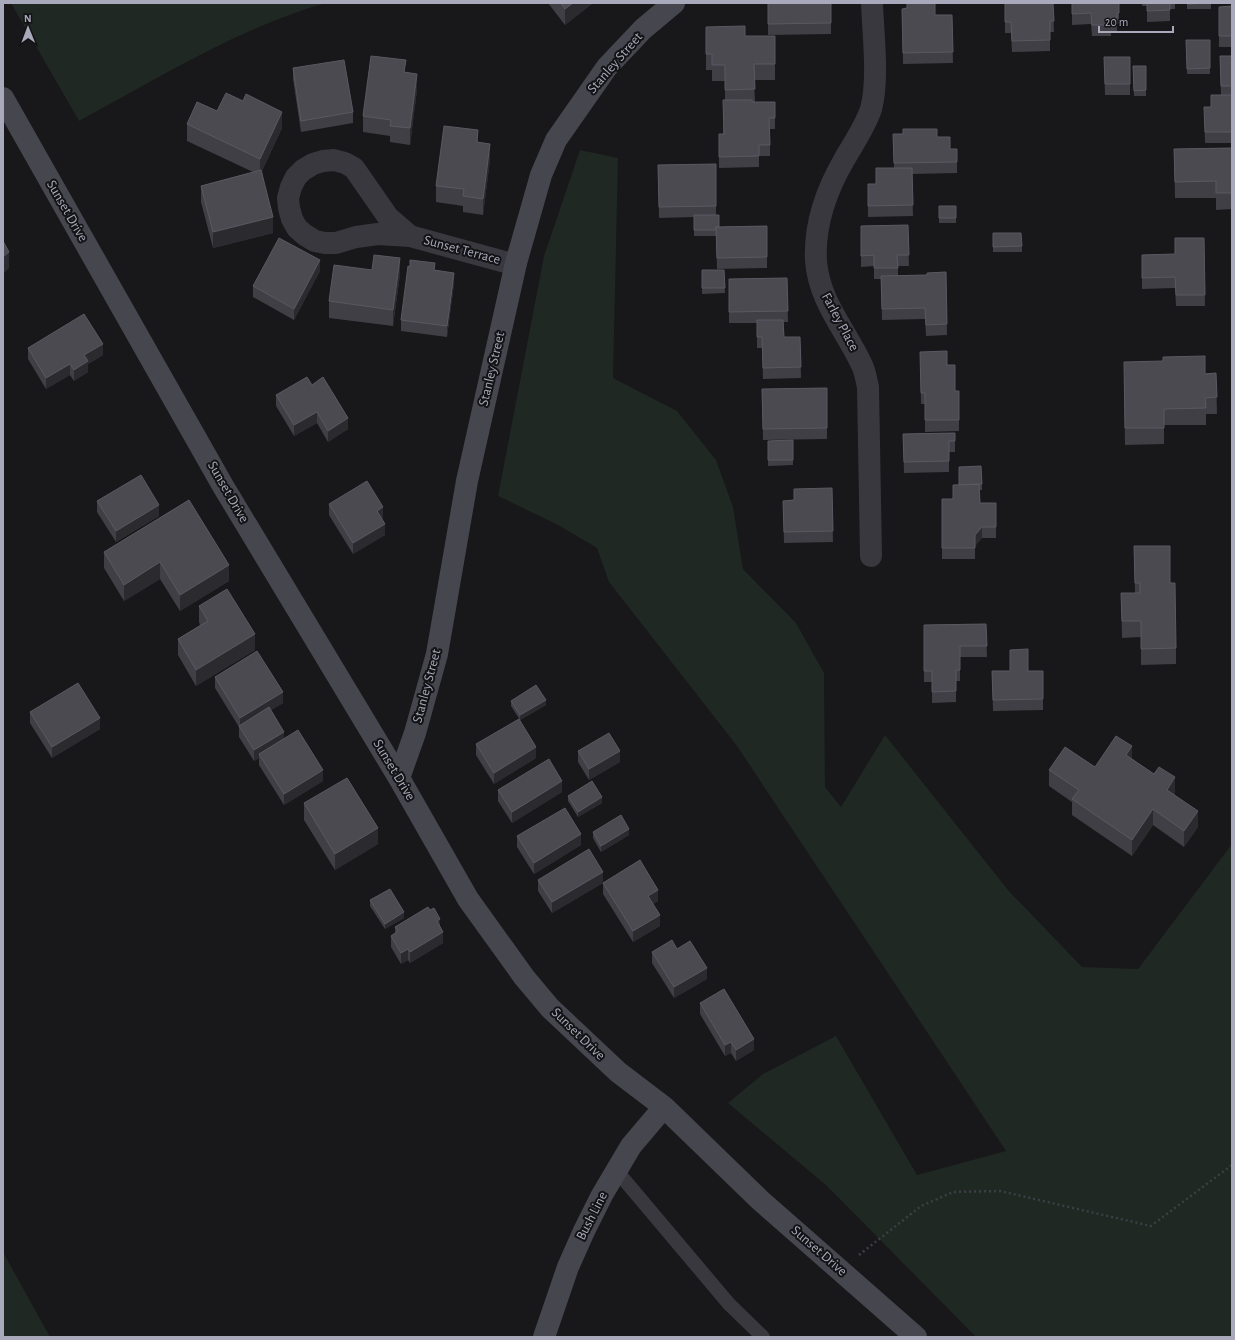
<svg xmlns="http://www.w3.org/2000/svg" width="1235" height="1340" font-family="'Alegreya Sans',sans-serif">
  <rect width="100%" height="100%" fill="#18171a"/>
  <path fill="#1f2822" d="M11,3H326C238,28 159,78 79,121Z
    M580,150L618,158L613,378L677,411L716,460L733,507L743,569L796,623L824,673L825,787L841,807L885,735L1008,890L1082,967L1138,969L1232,844V1337H976L827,1186L728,1103L763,1074L836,1036L917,1175L1006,1151L737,746L609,582L597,548L558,525L498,496L544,256Z
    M3,1252L50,1337H3Z"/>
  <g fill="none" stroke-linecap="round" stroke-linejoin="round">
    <path stroke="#3e3e46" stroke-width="2.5" stroke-dasharray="2 3" stroke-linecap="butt" d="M859,1255L921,1206L953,1192L1000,1191L1151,1226L1232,1165"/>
    <path stroke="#39383f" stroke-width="14" d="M616,1170L729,1304L763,1337"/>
    <path stroke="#39383f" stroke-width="22" d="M410,236L378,234L356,237L336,243H325L315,241L305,235L297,228L292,219L289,208L288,198L291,187L296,177L303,170L313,164L323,161L334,160L345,163L354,168L388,217L410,236L505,262L516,263
      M871,556L868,387C866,379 865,370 861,363C845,329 819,301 816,261C814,225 826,191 844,160C853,144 865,127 871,109C879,79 873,34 872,3"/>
    <path stroke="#46464f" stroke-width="22" d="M3,98L223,486L399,778L468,899L524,977L550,1008L618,1072L664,1107L760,1200L916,1337
      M399,778L415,733L437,654L467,481L516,263L541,175L556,140L607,67L643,29L674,3
      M544,1337L568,1267L584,1231L602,1195L631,1146L664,1107"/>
  </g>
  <path fill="#403f45" d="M548,3H593L565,25Z
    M768,3H831V34L768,35Z
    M1005,3H1053L1054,32H1050V51L1012,52L1011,33H1005Z
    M1072,3H1119V24H1117V31H1111V36H1092L1091,24L1072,25Z
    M1142,3H1175V9H1170V21L1147,22V6H1142Z
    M1187,3H1211V9H1187Z
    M1232,6V47H1219V7Z
    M902,9L935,15H952L953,63L903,64Z
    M706,27L745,36H775V80H754L755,102H775V129H770V156H759V167L719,168V134H723L725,100V81H712V70H706Z
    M1186,40H1210V74H1187Z
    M1220,56H1232V143H1205L1204,107H1211L1221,95Z
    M1104,57H1130V95H1105Z
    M1133,66H1146V96H1134Z
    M293,68L353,112V123L301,132L293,79Z
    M406,72L417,90L410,145L390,142V136L363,132V116Z
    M217,111L282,128L262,171L273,233L213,248L201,202V186L253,172L187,141V124Z
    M893,134L937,137L950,149H957V173L912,174L913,216L868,217V184H876L894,168Z
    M478,142L490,160L483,215L463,212V206L436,202V186Z
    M1232,148V209L1216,210V198H1175L1174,149Z
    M716,164V215L719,227L767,226V268L717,269L716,236H694V217L659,218L658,165Z
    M939,206H956V223H939Z
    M908,225L909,266H898V276L927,275L946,272L947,335L926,336L925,319L882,320L881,279H874V266L861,267V226Z
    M993,233L1022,246V252H993Z
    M1204,238L1205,306H1176L1175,288L1142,289V255L1175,254Z
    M435,270L454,284L447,337L401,331V320Z
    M702,270H724L725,293L702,294Z
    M320,271L294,320L253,297V286Z
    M400,274L393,326L329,318V301Z
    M787,278L788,322H783L784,337H800L801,378L763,379L762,348H757V323H729V279Z
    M28,348L103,355L88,364V372L74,381L70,375L46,389L28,359Z
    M920,352L947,365L955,391H959V431L925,432V404H921Z
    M1216,373L1217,414H1206V425H1164V444L1125,445L1124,378Z
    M312,385L348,429L328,442L317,423L294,436L276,406V395Z
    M827,388V439L763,440L762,389Z
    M955,433V452H949V472L904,473L903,434Z
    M793,440V465L768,466V441Z
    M982,484V490H979L980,503H996V538H982L975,546V559H942V499H953L959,485Z
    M832,488L833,542L784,543L783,501L794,500Z
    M189,500L229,581L180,611L160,579L124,601L104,568V552Z
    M97,501L159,516L116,542L97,512Z
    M329,504L383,518L382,519L385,535L353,554L329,515Z
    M1134,546L1170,583L1176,648V664L1141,665V637L1122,638L1121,593H1135Z
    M199,606L255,650L196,686L178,655V639L200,625L199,622Z
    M986,624L987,657H960V681H956V702L932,703V682H924V625Z
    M992,671H1043V710L993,711Z
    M215,677L283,703L271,710L284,738L323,781L284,805L259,765V758L254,761L239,737V727L215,688Z
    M511,701L546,705L520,720L511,706Z
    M30,712L100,729L52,758L30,723Z
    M476,744L536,758L494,784L476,755Z
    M578,751L620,762L589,780L578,762Z
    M1132,759L1175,794L1174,795L1198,827L1184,847L1153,825L1132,856L1072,815V802L1049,786V770L1095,767Z
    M498,790L562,792L512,823L498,801Z
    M568,796L602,803L578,817L568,801Z
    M304,803L378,844L335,870L304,820Z
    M593,832L629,835L601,852L593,838Z
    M517,836L581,845L534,874L517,847Z
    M538,880L603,883L552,913L538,891Z
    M603,883L658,901L653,904L660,926L633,942L603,894Z
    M370,900L404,918L385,929L370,906Z
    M395,927H440L443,943L410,963L408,960L401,964L391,947V936L395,933Z
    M677,949L707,979L674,998L652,963V952Z
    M700,1003L754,1050L736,1061L731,1053L725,1056L700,1014Z"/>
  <path fill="#2b2a2e" d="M573,3H593L565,25V9Z
    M417,74V90L410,145V128Z
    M282,112V128L260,175V159Z
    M478,130V147L477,142Z
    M490,144V160L483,215V199Z
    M273,217V233L213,248V232Z
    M9,252V268L3,274V257Z
    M400,258V274L393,326V310Z
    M320,260V271L294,320V309Z
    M454,273V284L447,337V326Z
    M103,344V355L88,364V372L74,381V370L84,355Z
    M70,364V375L46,389V378Z
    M317,412V423L294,436V425Z
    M348,418V429L328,442V431Z
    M159,505V516L116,542V531Z
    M383,507V518L377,522V511Z
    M385,524V535L353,554V543Z
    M982,527V538L975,546V535Z
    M160,562V579L124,601V585Z
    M229,565V581L180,611V595Z
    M255,634V650L196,686V670Z
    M283,692V703L240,729V718Z
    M546,700V705L520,720V715Z
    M100,718V729L52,758V747Z
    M284,732V743L259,754V758L254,761V750Z
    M1132,746V763L1126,755Z
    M536,747V758L494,784V773Z
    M620,751V762L589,780V769Z
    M323,770V781L284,805V794Z
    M1175,777V794L1167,806V790Z
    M562,781V792L512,823V812Z
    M602,797V803L578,817V812Z
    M1153,809V825L1132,856V840Z
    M1198,811V827L1184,847V831Z
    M378,828V844L335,870V854Z
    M629,829V835L601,852V846Z
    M581,834V845L534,874V863Z
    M603,872V883L552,913V902Z
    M658,890V901L648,907V896Z
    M404,912V918L385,929V924Z
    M660,915V926L633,942V931Z
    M440,919V930L437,921Z
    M443,932V943L410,963V952Z
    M408,949V960L401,964V953Z
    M707,968V979L674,998V987Z
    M754,1039V1050L736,1061V1050Z
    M731,1042V1053L725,1056V1045Z"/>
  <path fill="#4b4a51" stroke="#5a5962" d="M561,3H573L565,9Z
    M768,3H831V23L768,24Z
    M907,3H935V15H952L953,52L903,53L902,9L907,8Z
    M1005,3H1053L1054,21H1050V40L1012,41L1011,22H1005Z
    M1072,3H1119V13H1117V20H1111V25H1092L1091,13L1072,14Z
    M1147,3H1170V10L1147,11Z
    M1187,3H1211L1187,4Z
    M1232,6V36H1219V7Z
    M745,26V36H775V64H754L755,89L725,90V65H712V54H706V27Z
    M1186,40H1210V68L1187,69Z
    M371,56L406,60L404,72L417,74L410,128L390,126L391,120L363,116Z
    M1220,56H1232V86H1221Z
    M1104,57H1130V84H1105Z
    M344,60L353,112L301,121L293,68Z
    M1133,66H1146V90L1134,91Z
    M226,93L243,101L246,94L282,112L260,159L187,124L197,102L217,111Z
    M1211,95H1232V132H1205L1204,107H1211Z
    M723,100H752V102H775V118H769L770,145H759V156L719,157V134H724Z
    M444,126L478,130L477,142L490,144L483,199L463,196L464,189L436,186Z
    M903,129H937V137H950V149H957V162L894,163L893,134H903Z
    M1232,148V193H1216V181L1175,182L1174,149Z
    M716,164V206L659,207L658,165Z
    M876,168H912L913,205L868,206V184H876Z
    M261,170L273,217L213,232L201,186Z
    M939,206H956V218H939Z
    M694,215H719V227H716V230H694Z
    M908,225L909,255H897L898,268H874V255L861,256V226Z
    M767,226V257L717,258L716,227Z
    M993,233H1021L1022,246L993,247Z
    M279,238L320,260L294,309L253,286Z
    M1175,238H1204L1205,295H1176L1175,277L1142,278V255L1175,254Z
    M3,241L9,252L3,257Z
    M374,255L400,258L393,310L329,301L334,265L372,270Z
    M410,260L435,263L434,270L454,273L447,326L401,320L408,266L410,267Z
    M702,270H724L725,288H702Z
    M946,272L947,324L926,325L925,308L882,309L881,276L927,275V273Z
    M787,278L788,311L729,312V279Z
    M84,314L103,344L84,355L88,361L74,370L70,364L46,378L28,348Z
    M757,320H783L784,337H800L801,367L763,368L762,337H757Z
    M947,351V365H955V391H959V420H925V393H921L920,352Z
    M1205,356V374L1216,373L1217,397L1205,398L1206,408L1164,409V428H1125L1124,362L1163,361V357Z
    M307,377L312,385L323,377L348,418L328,431L317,412L294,425L276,395Z
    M827,388V428L763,429L762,389Z
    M955,433V441H949V461L904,462L903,434Z
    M793,440V460H768V441Z
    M981,466L982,484L959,485V467Z
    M141,475L159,505L116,531L97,501Z
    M367,481L383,507L377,511L385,524L353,543L329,504Z
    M979,484L980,503H996V527H982L975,535V548H942V499H953V485Z
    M832,488L833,531L784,532L783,501L794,500V489Z
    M189,500L229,565L180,595L160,562L124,585L104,552Z
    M1134,546H1170V583H1175L1176,648L1141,649V621H1122L1121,593H1140V583H1135Z
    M227,589L255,634L196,670L178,639L208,621L199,606Z
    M986,624L987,646H960V670H956V691L932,692V671H924V625Z
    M1028,649V671H1043V699L993,700L992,671H1010V650Z
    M257,651L283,692L240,718L215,677Z
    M78,683L100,718L52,747L30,712Z
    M536,685L546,700L520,715L511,701Z
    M269,707L284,732L254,750L239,726Z
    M519,719L536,747L494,773L476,744Z
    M298,730L323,770L284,794L259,754Z
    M609,733L620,751L589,769L578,751Z
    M1116,736L1132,746L1126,755L1154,774L1159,767L1175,777L1167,790L1198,811L1184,831L1153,809L1132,840L1072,799L1079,790L1049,770L1065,747L1095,767Z
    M549,759L562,781L512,812L498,790Z
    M347,778L378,828L335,854L304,803Z
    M592,781L602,797L578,812L568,796Z
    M565,808L581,834L534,863L517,836Z
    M621,815L629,829L601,846L593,832Z
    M589,849L603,872L552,902L538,880Z
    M640,860L658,890L648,896L660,915L633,931L603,883Z
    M390,889L404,912L385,924L370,900Z
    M428,907L430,910L434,908L440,919L437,921L443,932L410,952L408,949L401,953L391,936L398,931L395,927Z
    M672,940L677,949L690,941L707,968L674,987L652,952Z
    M724,989L754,1039L736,1050L731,1042L725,1045L700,1003Z"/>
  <g text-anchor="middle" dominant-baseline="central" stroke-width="4" stroke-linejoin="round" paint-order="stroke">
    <g font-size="14" fill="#a8a9ba" stroke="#131215">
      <text transform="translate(615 63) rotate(-49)">Stanley Street</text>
      <text transform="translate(67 211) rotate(60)">Sunset Drive</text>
      <text transform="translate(462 250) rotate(15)">Sunset Terrace</text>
      <text transform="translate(840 322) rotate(62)">Farley Place</text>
      <text transform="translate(492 369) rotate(-77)">Stanley Street</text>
      <text transform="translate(228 492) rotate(60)">Sunset Drive</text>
      <text transform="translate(427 686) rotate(-75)">Stanley Street</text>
      <text transform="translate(394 770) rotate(59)">Sunset Drive</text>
      <text transform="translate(578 1034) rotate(44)">Sunset Drive</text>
      <text transform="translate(592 1216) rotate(-63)">Bush Line</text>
      <text transform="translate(819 1251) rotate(41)">Sunset Drive</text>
    </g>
  </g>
  <rect width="1235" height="1340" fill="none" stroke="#a8a9ba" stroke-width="8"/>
  <g transform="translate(28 28) rotate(359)" stroke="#131215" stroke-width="3" paint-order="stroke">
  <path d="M0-3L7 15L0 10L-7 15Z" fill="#a8a9ba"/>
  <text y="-6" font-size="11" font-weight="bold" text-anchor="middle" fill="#a8a9ba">N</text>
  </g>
  <path d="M1099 26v6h74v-6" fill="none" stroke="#a8a9ba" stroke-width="2"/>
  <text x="1105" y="26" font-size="12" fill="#a8a9ba" stroke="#131215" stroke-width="3" paint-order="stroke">20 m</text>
</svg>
